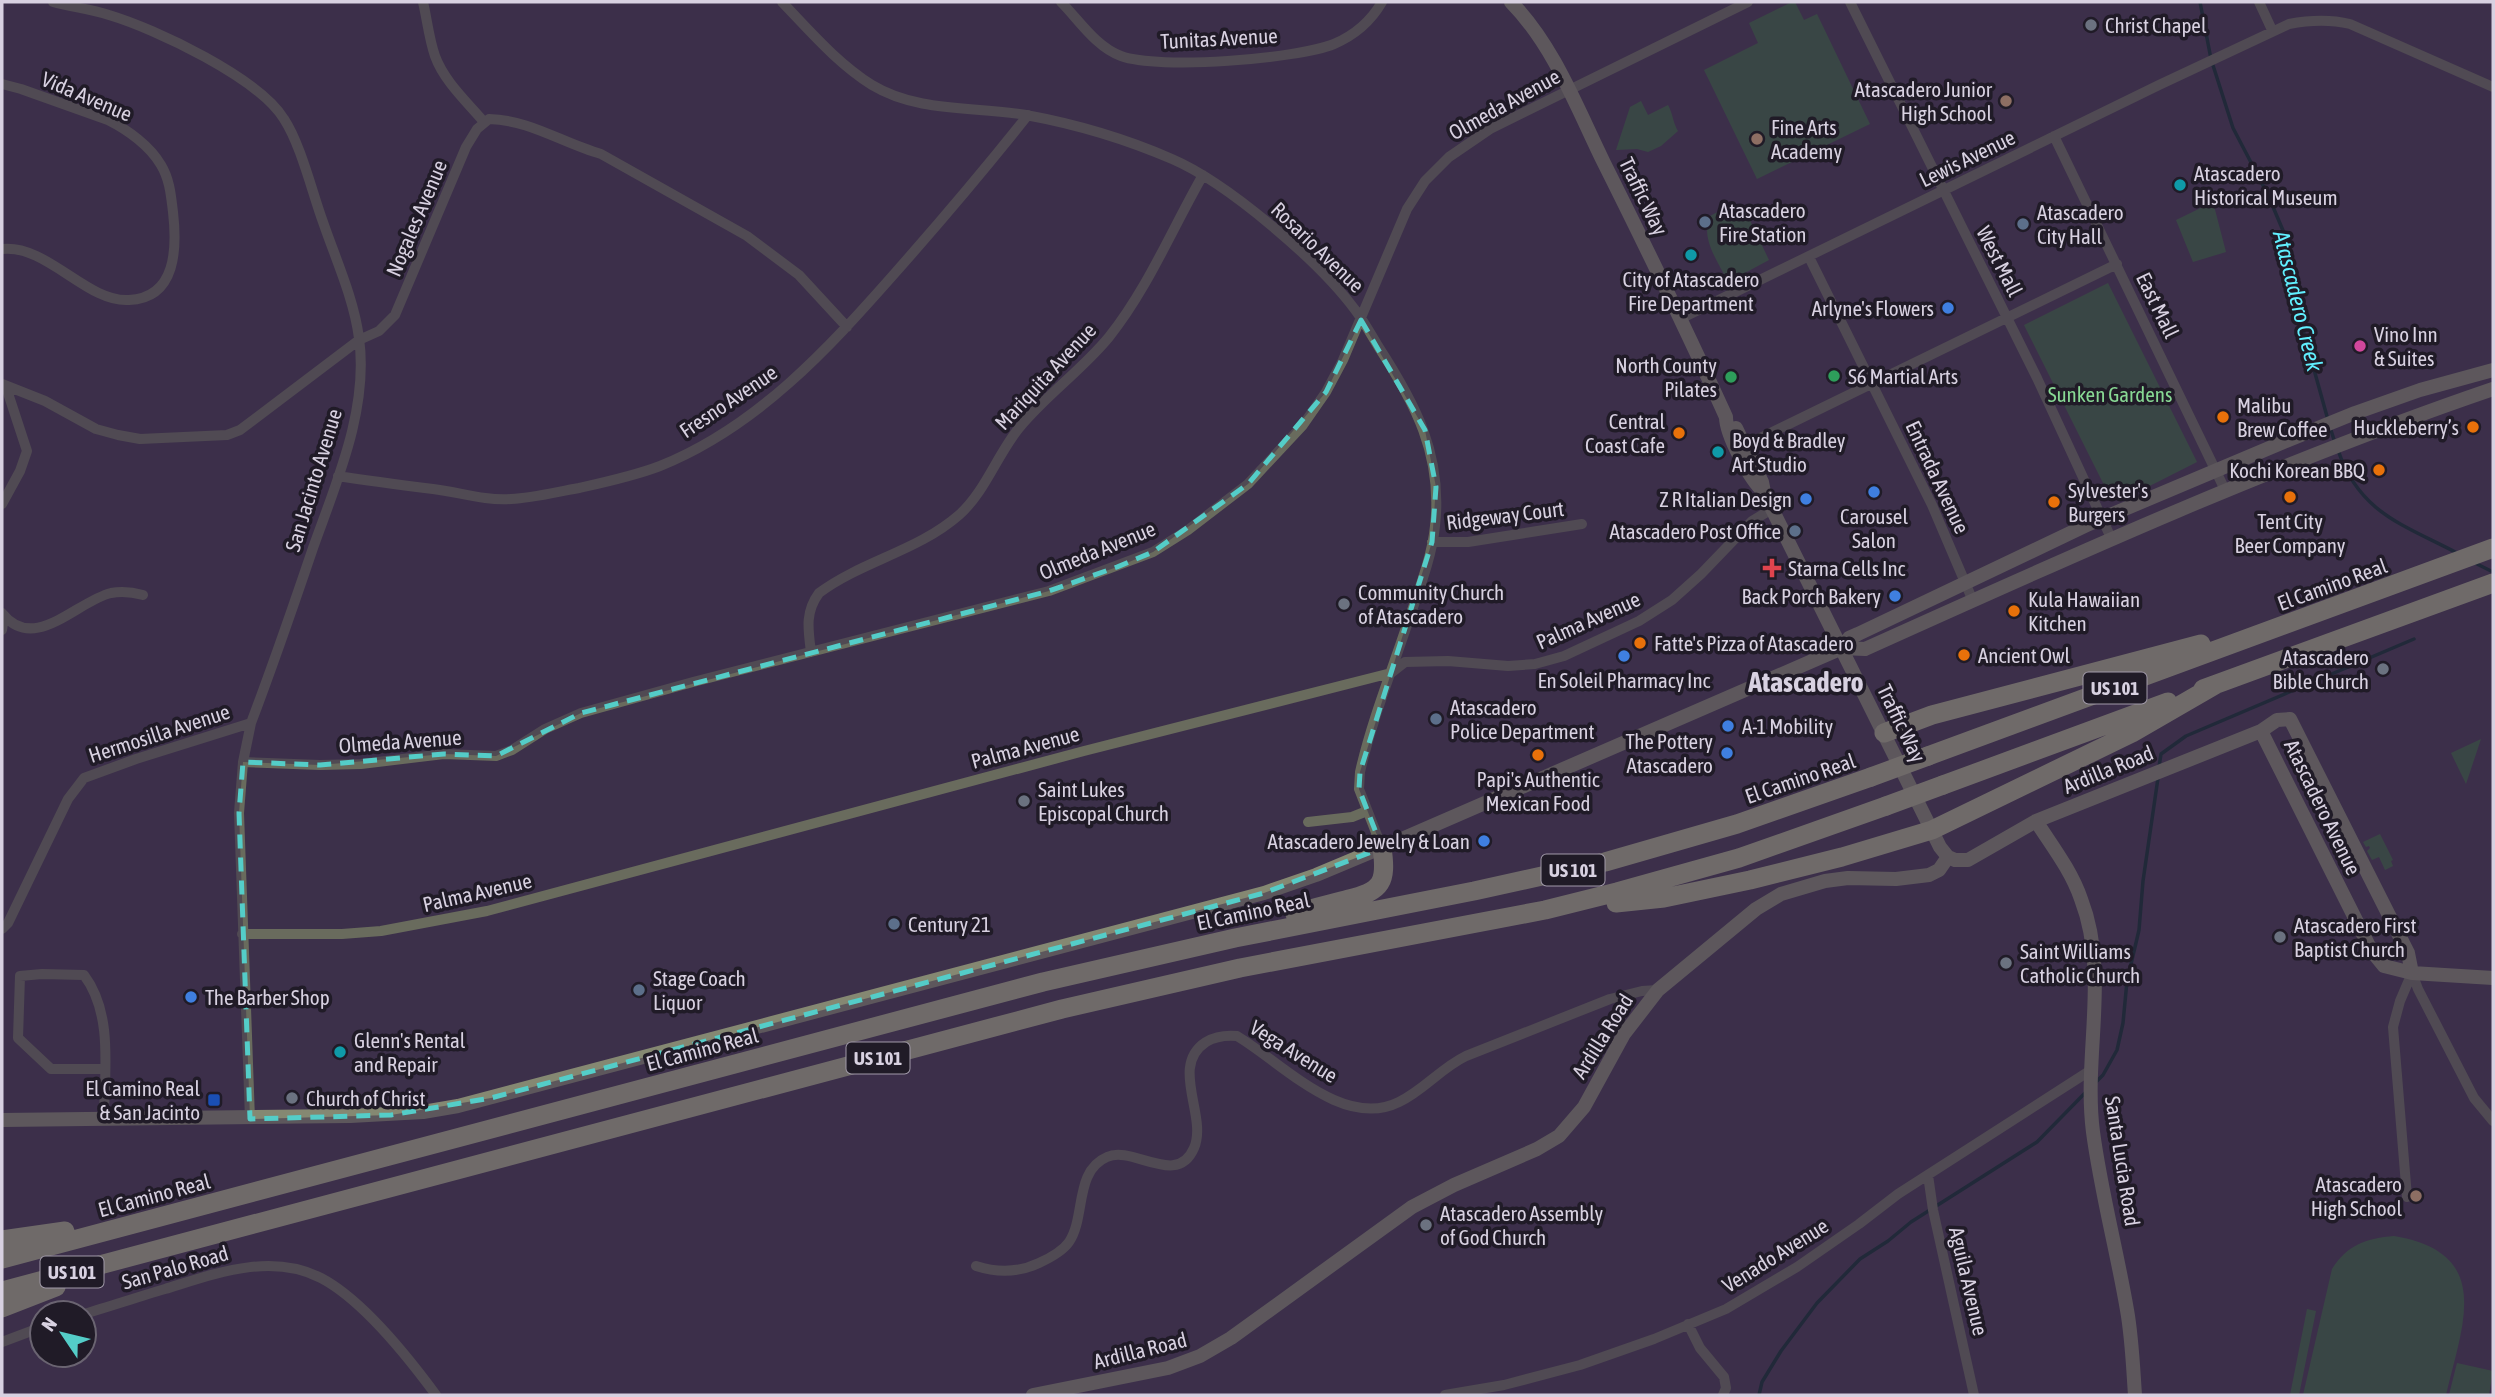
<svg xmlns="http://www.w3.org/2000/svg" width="2495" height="1397" font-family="'Asap Condensed',sans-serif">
  <rect width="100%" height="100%" fill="#3c304a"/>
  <path fill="#37633e" d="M1792,2H1795L1804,20L1817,14L1870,124L1757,179L1704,70L1758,43L1749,23Z
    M1641,101L1648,115L1668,105C1673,114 1673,123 1678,131L1661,146L1648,152L1637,149L1616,150L1630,107Z
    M2213,202L2226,252L2193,262L2176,220Z
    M1734,203L1744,208L1769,260L1728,282C1718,261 1700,239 1710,216Z
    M2108,283L2197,462L2122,500L2117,489L2108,493L2024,325Z
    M2481,739L2466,784L2451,753Z
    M2380,834L2393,860L2391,861L2393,866L2385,870L2379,857L2372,860L2367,851L2370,848L2369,846L2366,847L2363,842Z
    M2394,1236C2495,1253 2462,1325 2446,1395H2303L2332,1269C2347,1245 2367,1238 2394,1236Z
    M2307,1309L2316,1311L2299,1395H2290Z
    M2457,1363L2493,1371L2489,1395H2449Z"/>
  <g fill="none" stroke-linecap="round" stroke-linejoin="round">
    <path stroke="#022225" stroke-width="3.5" d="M2200,2L2211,59L2233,128L2268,195L2287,240L2290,283L2328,420
      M2330,427L2335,443
      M2338,450C2359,513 2404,525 2457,553
      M2473,562L2493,572
      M2159,767L2161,754L2186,736L2414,639
      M2096,1082L2103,1075L2117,1050L2123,1023L2127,981L2139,930L2143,881L2158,778
      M1759,1395L1762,1382L1781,1351L1817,1303L1860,1259L1888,1241L1911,1222L2037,1142L2085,1093"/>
    <path stroke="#696b5d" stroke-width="10" d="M53,2C71,7 91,9 109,15C156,29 259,78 284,119C301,145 312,192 323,222C336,260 354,299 359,338C369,409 336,483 313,548C293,607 273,665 251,723L243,762L239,813L250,1119
      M423,2C427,19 429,39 435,56C444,81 467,102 484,122
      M782,2C810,31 837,63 872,85C918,113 975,106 1026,115C1075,124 1126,139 1172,159C1228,183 1320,262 1356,311C1364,322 1371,334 1378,346C1415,403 1443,455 1435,526C1432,556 1420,587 1410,616C1393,668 1372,719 1360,772L1359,789L1382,848
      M1061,2C1079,20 1096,47 1121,56C1159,70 1297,59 1334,44C1355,35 1371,21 1382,2
      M1850,2L2037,378L2112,540
      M2259,2L2272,30
      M2,84L21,89L108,120C128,130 150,146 161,165C170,180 171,196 173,212C177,247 177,298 129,300C87,303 47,244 2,249
      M2054,136L2226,492
      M1809,257L1932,505L1973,601
      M1680,319L2159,85L2289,24C2310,20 2329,19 2350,24L2493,87
      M2,384L45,401L96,429L118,435L140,439L227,435L240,430L359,340L379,331L395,315L466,147L477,129L489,119C530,120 562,143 601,154L747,236L799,275L847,327
      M1746,445L2117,264
      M338,476C370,481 401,485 433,489C459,492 484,501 511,499C533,498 556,492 579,488C606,482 634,476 660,466C757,427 828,349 895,273C941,221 985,169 1028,115
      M2,504L20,471L27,451L6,387
      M1432,542H1468L1582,524
      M2,613C34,654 77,601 111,593C122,591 132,592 143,595
      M2,630L4,616
      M811,652C808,629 805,612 819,593C862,561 918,551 959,515C985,492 997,455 1019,428C1046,395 1082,370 1109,337C1148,288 1172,229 1203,175
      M243,762L320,765L361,764L444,754L496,756L512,750L545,729L581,713L693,682L1049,591L1153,552L1188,530L1248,484L1303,425L1326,392L1343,360L1407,209L1425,181L1449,157L1490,129L1748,2
      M1308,822L1352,817L1367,811
      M2,929L8,923L68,799L84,778L136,759L251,723
      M242,934H342L381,931L487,911L1084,751L1391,673L1405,662L1448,661L1508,666L1535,664L1564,656L1639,621L1672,600L1701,574L1752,521L1772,509
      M2412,973L2418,989L2474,1098L2493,1121
      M104,1120C104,1073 114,1015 84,975L42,974L20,976L18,1038L51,1069H105
      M1928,1175L1933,1210L1974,1395
      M2407,1197L2393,1027L2400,1001L2412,973
      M976,1266C998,1273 1018,1273 1039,1263C1050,1258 1062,1252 1069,1242C1086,1217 1074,1171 1107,1157C1133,1145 1177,1188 1194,1148C1208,1116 1169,1066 1206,1042C1216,1036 1225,1035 1237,1036C1281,1062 1343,1130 1399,1102C1424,1090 1441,1068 1466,1056L1610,999L1642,991L1658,990
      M84,1314C111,1306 138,1297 165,1289C214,1274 271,1252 321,1278C363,1300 408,1357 436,1395
      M1688,1324L1700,1348L1724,1377L1726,1388L1723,1395
      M2,1342L42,1327
      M1445,1395L1504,1385L1580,1365L1654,1339L1726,1309L1797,1267L1859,1224L1898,1194L2091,1070"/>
    <path stroke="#858872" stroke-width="14" d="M1511,2C1554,46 1577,108 1604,163C1646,247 1687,331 1726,417C1726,435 1750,480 1764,492
      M1736,428L1762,482L1764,492L1772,509L1940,847L1948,857
      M1842,648L1865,649C2071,556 2279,462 2493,389
      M2261,731L2371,950L2384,966L2412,973L2493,978
      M2036,821C2052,846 2071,870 2081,899C2110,974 2083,1055 2093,1132C2101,1192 2117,1251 2127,1310C2132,1338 2133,1367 2135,1395
      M2,1120L350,1116L423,1112L458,1106L1264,893L1316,875L1402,839L1842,648L1849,638L1858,634L2089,524L2286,441L2355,413L2420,390L2493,370
      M1033,1395L1168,1368L1200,1356L1231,1338L1412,1207L1454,1185L1537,1149L1559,1136L1584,1107L1624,1034L1658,990L1756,909L1781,894L1825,881L1848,878L1896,879L1929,875L1939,870L1948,857L1955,860H1968L2036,821L2261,731L2277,720L2290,719L2408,953L2412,973"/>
    <path stroke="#aeb28f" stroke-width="19" d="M2203,689L2493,583
      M1884,733L1932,715L2201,644
      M1928,756L2493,548
      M1943,785L2168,702
      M1616,903L1664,898L1750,880L1842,857L1932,830L2132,733L2215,685
      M1295,914C1312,908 1331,904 1349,899C1382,891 1387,882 1382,848
      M2,1240L65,1231
      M2,1259L1043,982L1235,938L1474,891L1605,862L1737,824L1871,777
      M2,1291L1062,1009L1240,968L1545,910L1617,892L1739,858L1886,806
      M2,1308L56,1287"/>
    <path stroke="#aeb28f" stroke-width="19" d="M1871,777L1928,756
      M1886,806L1943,785"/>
  </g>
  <path d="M0 0H2495V1397H0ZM1361,320L1425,430L1436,487L1432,542L1360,772L1359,789L1382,848L1264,893L491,1098L391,1115L250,1119L239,813L243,762L320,765L444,754L496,756L581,713L1049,591L1117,567L1153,552L1248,484L1326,392Z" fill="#3c304a" fill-opacity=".55" fill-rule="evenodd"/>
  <path fill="none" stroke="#54cdc8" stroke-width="5" stroke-dasharray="14 9" stroke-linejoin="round" d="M1361,320L1425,430L1436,487L1432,542L1360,772L1359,789L1382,848L1264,893L491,1098L391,1115L250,1119L239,813L243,762L320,765L444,754L496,756L581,713L1049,591L1117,567L1153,552L1248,484L1326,392Z"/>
  <g fill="#6b7280" stroke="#201b27" stroke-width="2.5">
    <circle cx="2091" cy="25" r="7"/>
    <circle cx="1344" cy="604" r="7"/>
    <circle cx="2383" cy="669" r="7"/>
    <circle cx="1024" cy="801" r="7"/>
    <circle cx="2280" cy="937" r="7"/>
    <circle cx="2006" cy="963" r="7"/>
    <circle cx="292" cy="1098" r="7"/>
    <circle cx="1426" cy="1225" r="7"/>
  </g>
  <g fill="#8d6e63" stroke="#201b27" stroke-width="2.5">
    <circle cx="2006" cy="101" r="7"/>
    <circle cx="1757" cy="139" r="7"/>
    <circle cx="2416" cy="1196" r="7"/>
  </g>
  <g fill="#0f9aa8" stroke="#201b27" stroke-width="2.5">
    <circle cx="2180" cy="185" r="7"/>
    <circle cx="1691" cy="255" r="7"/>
    <circle cx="1718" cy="452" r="7"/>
    <circle cx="340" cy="1052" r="7"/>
  </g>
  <g fill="#5c6f8a" stroke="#201b27" stroke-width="2.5">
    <circle cx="1705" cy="222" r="7"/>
    <circle cx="2023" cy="224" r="7"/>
    <circle cx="1795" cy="531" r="7"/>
    <circle cx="1436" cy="719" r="7"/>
    <circle cx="894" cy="924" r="7"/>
    <circle cx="639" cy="990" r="7"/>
  </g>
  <g fill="#3f7fe0" stroke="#201b27" stroke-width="2.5">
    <circle cx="1948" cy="308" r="7"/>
    <circle cx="1874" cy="492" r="7"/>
    <circle cx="1806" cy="499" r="7"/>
    <circle cx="1895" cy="596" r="7"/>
    <circle cx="1624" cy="656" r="7"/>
    <circle cx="1728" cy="726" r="7"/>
    <circle cx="1727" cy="753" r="7"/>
    <circle cx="1484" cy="841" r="7"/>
    <circle cx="191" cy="997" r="7"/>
  </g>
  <circle fill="#d1479c" stroke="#201b27" stroke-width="2.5" cx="2360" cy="346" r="7"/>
  <g fill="#2e9e5b" stroke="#201b27" stroke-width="2.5">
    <circle cx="1834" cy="376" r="7"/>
    <circle cx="1731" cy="377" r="7"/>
  </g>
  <g fill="#e8710a" stroke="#201b27" stroke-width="2.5">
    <circle cx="2223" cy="417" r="7"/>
    <circle cx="2473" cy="427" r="7"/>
    <circle cx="1679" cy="433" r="7"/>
    <circle cx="2379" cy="470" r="7"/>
    <circle cx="2290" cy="497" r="7"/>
    <circle cx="2054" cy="502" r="7"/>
    <circle cx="2014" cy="611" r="7"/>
    <circle cx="1640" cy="643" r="7"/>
    <circle cx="1964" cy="655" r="7"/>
    <circle cx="1538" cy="755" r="7"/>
  </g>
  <path fill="#e0444e" stroke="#201b27" stroke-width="2.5" d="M1768.5 557.5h7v7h7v7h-7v7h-7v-7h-7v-7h7z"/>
  <rect fill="#1a4fb4" stroke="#201b27" stroke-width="2.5" x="207" y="1093" width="14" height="14" rx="3.5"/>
  <g text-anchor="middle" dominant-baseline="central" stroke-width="7" stroke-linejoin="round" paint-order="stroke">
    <g fill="#201b27" stroke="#a19aa9" stroke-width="2">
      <rect x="2083.5" y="672.5" width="63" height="31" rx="5"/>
      <rect x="1541.5" y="854.5" width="63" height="31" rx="5"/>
      <rect x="846.5" y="1042.5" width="63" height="31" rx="5"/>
      <rect x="40.5" y="1256.5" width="63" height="31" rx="5"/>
    </g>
    <g font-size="19" font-weight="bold" fill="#d8d1e1">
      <text x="2115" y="688">US 101</text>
      <text x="1573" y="870">US 101</text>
      <text x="878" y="1058">US 101</text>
      <text x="72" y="1272">US 101</text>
    </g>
    <g font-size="21" fill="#d8d1e1" stroke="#201b27" text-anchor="start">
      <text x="2105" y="25">Christ Chapel</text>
      <text x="1992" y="89" text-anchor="end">Atascadero Junior<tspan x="1992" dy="24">High School</tspan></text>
      <text x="1771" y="127">Fine Arts<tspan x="1771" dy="24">Academy</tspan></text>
      <text x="2194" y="173">Atascadero<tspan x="2194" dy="24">Historical Museum</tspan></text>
      <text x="1719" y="210">Atascadero<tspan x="1719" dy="24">Fire Station</tspan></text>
      <text x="2037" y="212">Atascadero<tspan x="2037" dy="24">City Hall</tspan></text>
      <text x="1691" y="279" text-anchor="middle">City of Atascadero<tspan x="1691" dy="24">Fire Department</tspan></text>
      <text x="1934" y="308" text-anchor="end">Arlyne's Flowers</text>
      <text x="2374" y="334">Vino Inn<tspan x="2374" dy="24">&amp; Suites</tspan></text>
      <text x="1717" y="365" text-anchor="end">North County<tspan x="1717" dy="24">Pilates</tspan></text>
      <text x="1848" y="376">S6 Martial Arts</text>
      <text x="2237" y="405">Malibu<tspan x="2237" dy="24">Brew Coffee</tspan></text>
      <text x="1665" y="421" text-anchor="end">Central<tspan x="1665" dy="24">Coast Cafe</tspan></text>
      <text x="2459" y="427" text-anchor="end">Huckleberry’s</text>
      <text x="1732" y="440">Boyd &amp; Bradley<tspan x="1732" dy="24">Art Studio</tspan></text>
      <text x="2365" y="470" text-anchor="end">Kochi Korean BBQ</text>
      <text x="2068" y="490">Sylvester's<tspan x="2068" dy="24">Burgers</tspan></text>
      <text x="1792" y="499" text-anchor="end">Z R Italian Design</text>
      <text x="1874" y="516" text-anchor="middle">Carousel<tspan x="1874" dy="24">Salon</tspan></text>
      <text x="2290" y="521" text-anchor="middle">Tent City<tspan x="2290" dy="24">Beer Company</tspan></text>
      <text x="1781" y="531" text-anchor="end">Atascadero Post Office</text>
      <text x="1788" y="568">Starna Cells Inc</text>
      <text x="1358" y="592">Community Church<tspan x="1358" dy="24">of Atascadero</tspan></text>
      <text x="1881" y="596" text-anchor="end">Back Porch Bakery</text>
      <text x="2028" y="599">Kula Hawaiian<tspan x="2028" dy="24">Kitchen</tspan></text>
      <text x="1654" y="643">Fatte's Pizza of Atascadero</text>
      <text x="1978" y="655">Ancient Owl</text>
      <text x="2369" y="657" text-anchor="end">Atascadero<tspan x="2369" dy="24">Bible Church</tspan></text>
      <text x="1624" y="680" text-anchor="middle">En Soleil Pharmacy Inc</text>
      <text x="1450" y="707">Atascadero<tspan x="1450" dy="24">Police Department</tspan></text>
      <text x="1742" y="726">A-1 Mobility</text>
      <text x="1713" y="741" text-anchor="end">The Pottery<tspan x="1713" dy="24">Atascadero</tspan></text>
      <text x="1538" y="779" text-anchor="middle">Papi's Authentic<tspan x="1538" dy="24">Mexican Food</tspan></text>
      <text x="1038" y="789">Saint Lukes<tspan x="1038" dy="24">Episcopal Church</tspan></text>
      <text x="1470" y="841" text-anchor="end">Atascadero Jewelry &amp; Loan</text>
      <text x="908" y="924">Century 21</text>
      <text x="2294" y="925">Atascadero First<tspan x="2294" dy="24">Baptist Church</tspan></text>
      <text x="2020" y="951">Saint Williams<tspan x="2020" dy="24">Catholic Church</tspan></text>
      <text x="653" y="978">Stage Coach<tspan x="653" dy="24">Liquor</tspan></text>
      <text x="205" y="997">The Barber Shop</text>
      <text x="354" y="1040">Glenn's Rental<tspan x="354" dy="24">and Repair</tspan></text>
      <text x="200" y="1088" text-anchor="end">El Camino Real<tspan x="200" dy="24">&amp; San Jacinto</tspan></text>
      <text x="306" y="1098">Church of Christ</text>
      <text x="2402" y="1184" text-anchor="end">Atascadero<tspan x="2402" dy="24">High School</tspan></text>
      <text x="1440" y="1213">Atascadero Assembly<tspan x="1440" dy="24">of God Church</tspan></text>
    </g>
    <g font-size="21" fill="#d8d1e1" stroke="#201b27">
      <text transform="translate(1219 38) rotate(-3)">Tunitas Avenue</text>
      <text transform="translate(87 96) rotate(23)">Vida Avenue</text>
      <text transform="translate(1504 104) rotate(-29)">Olmeda Avenue</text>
      <text transform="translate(1967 158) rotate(-26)">Lewis Avenue</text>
      <text transform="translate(1644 196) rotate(64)">Traffic Way</text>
      <text transform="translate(416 218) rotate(-67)">Nogales Avenue</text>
      <text transform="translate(1318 247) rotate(44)">Rosario Avenue</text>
      <text transform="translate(2000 261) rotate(63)">West Mall</text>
      <text transform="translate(2158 305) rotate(64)">East Mall</text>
      <text transform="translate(1045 376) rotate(-47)">Mariquita Avenue</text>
      <text transform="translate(728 401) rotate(-34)">Fresno Avenue</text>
      <text transform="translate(1938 477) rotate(65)">Entrada Avenue</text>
      <text transform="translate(313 480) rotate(-73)">San Jacinto Avenue</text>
      <text transform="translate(1505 515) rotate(-7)">Ridgeway Court</text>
      <text transform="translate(1097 550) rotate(-22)">Olmeda Avenue</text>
      <text transform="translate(2332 584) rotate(-20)">El Camino Real</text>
      <text transform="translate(1588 620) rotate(-24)">Palma Avenue</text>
      <text transform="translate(1902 723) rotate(64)">Traffic Way</text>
      <text transform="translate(159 733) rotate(-18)">Hermosilla Avenue</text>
      <text transform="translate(400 741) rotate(-4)">Olmeda Avenue</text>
      <text transform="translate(1025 747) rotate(-15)">Palma Avenue</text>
      <text transform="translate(2108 769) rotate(-22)">Ardilla Road</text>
      <text transform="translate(1800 778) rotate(-19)">El Camino Real</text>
      <text transform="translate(2323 807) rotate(64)">Atascadero Avenue</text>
      <text transform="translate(477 892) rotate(-13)">Palma Avenue</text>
      <text transform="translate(1253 911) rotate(-12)">El Camino Real</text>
      <text transform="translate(1602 1036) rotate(-58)">Ardilla Road</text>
      <text transform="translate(702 1049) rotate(-15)">El Camino Real</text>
      <text transform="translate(1294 1051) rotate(32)">Vega Avenue</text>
      <text transform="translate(2123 1161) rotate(81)">Santa Lucia Road</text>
      <text transform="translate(154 1195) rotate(-15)">El Camino Real</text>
      <text transform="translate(1775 1255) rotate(-32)">Venado Avenue</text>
      <text transform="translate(175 1267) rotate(-16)">San Palo Road</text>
      <text transform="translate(1969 1281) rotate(77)">Aguila Avenue</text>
      <text transform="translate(1140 1350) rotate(-14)">Ardilla Road</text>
    </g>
    <g font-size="21" fill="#88d894" stroke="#201b27">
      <text x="2110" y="394">Sunken Gardens</text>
    </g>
    <g font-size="23" font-style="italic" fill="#61f0ff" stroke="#201b27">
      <text transform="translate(2298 301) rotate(76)">Atascadero Creek</text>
    </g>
    <g font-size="28" font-weight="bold" fill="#d8d1e1" stroke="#201b27">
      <text x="1806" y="682">Atascadero</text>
    </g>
  </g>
  <rect width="2495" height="1397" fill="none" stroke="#d8d1e1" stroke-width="7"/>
  <g transform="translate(63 1334) rotate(305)"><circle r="33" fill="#201b27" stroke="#6a6471" stroke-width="2"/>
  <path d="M0-5L12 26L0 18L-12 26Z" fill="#54cdc8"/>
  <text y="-10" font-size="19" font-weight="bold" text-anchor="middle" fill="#d8d1e1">N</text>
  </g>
</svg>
